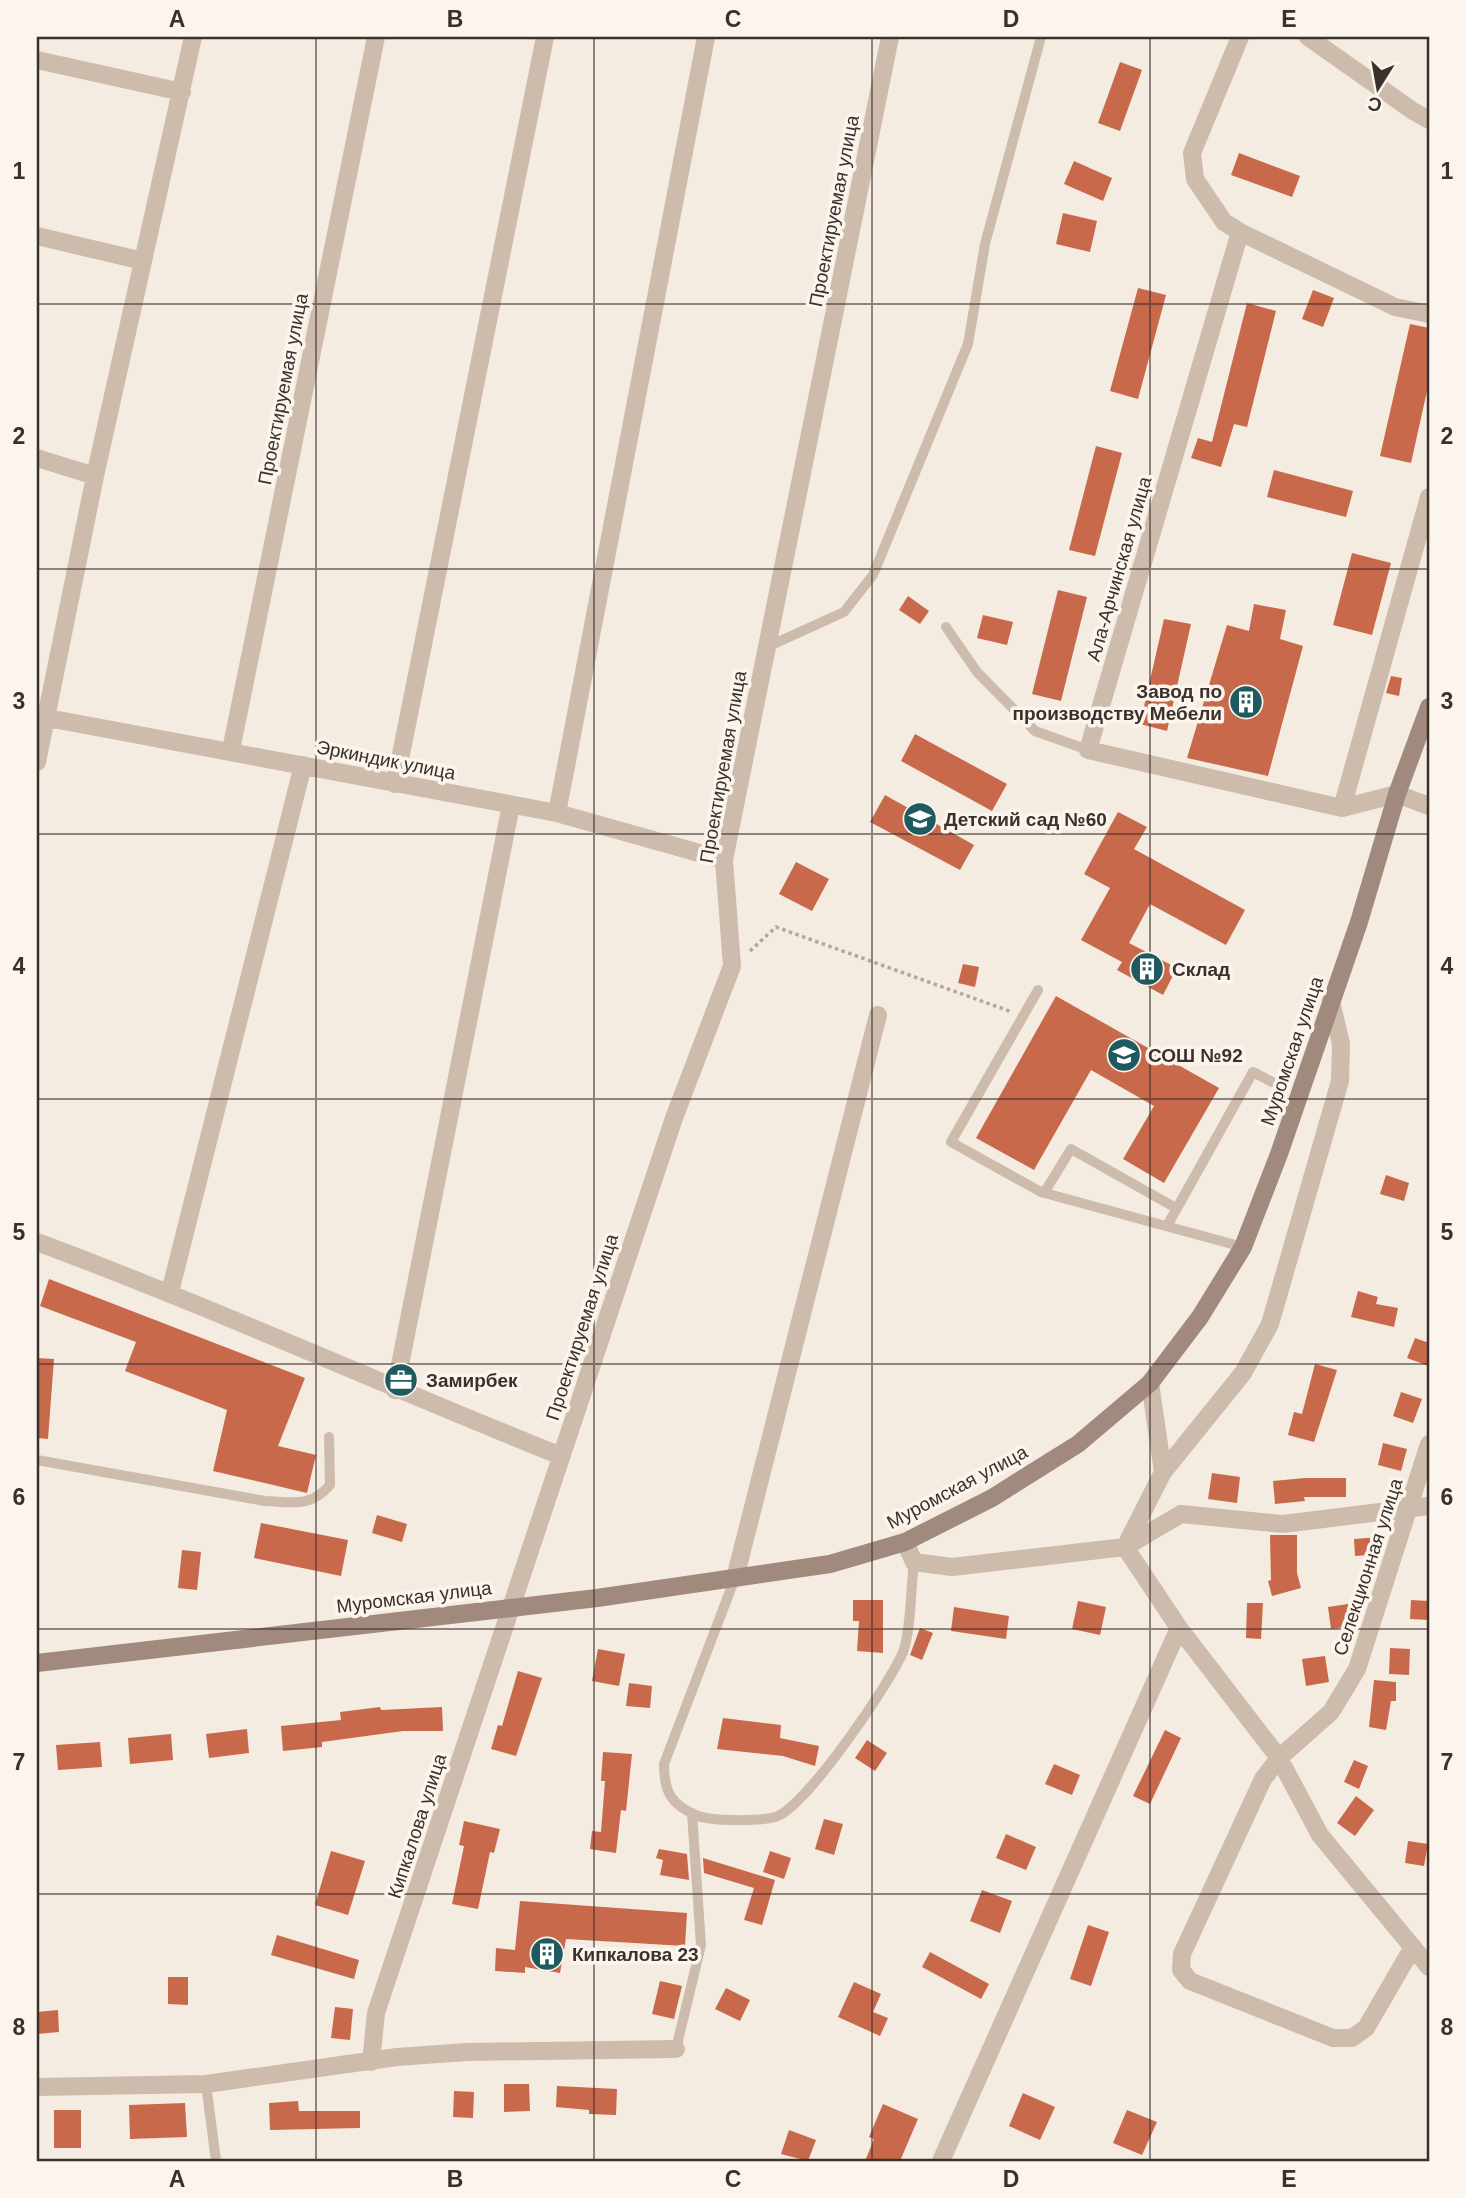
<svg xmlns="http://www.w3.org/2000/svg" width="1466" height="2198" font-family="Helvetica,sans-serif">
  <rect width="100%" height="100%" fill="#f4ebe1"/>
  <path fill="#c8694b" d="M1120,62L1142,70L1120,131L1098,123Z
    M1239,153L1300,176L1292,197L1231,175Z
    M1074,161L1112,178L1103,201L1064,184Z
    M1063,213L1097,221L1090,252L1056,244Z
    M1138,288L1166,295L1138,399L1110,391Z
    M1313,290L1334,298L1323,327L1302,319Z
    M1247,303L1276,311L1247,427L1234,424L1221,467L1191,458L1198,438L1212,442Z
    M1410,324L1429,328V382L1411,463L1380,456Z
    M1096,446L1122,453L1095,556L1069,550Z
    M1274,470L1353,491L1346,517L1267,497Z
    M1352,553L1391,563L1372,635L1333,625Z
    M1058,590L1087,597L1061,701L1032,694Z
    M908,596L929,611L920,624L899,610Z
    M1254,604L1286,610L1280,639L1303,646L1268,776L1187,758L1227,625L1249,631Z
    M983,615L1013,622L1007,645L977,638Z
    M1164,619L1191,624L1167,731L1140,724Z
    M1391,676L1402,678L1399,696L1386,693Z
    M915,734L1007,784L992,811L901,761Z
    M885,795L974,845L960,870L870,822Z
    M1118,812L1147,827L1134,849L1245,910L1226,945L1150,904L1129,943L1177,968L1163,995L1117,970L1122,962L1081,940L1110,888L1084,874Z
    M796,862L829,879L812,911L779,894Z
    M963,964L979,967L975,987L958,983Z
    M1056,996L1219,1088L1164,1183L1123,1159L1154,1106L1091,1070L1034,1170L976,1138Z
    M1386,1175L1409,1183L1404,1201L1380,1194Z
    M49,1279L305,1378L278,1446L316,1455L307,1493L213,1471L227,1410L125,1371L136,1342L40,1306Z
    M1358,1291L1378,1297L1376,1304L1398,1308L1394,1327L1351,1317Z
    M1415,1338L1429,1343V1366L1407,1358Z
    M37,1358L54,1359L48,1439L37,1438Z
    M1315,1364L1337,1370L1314,1442L1288,1435L1294,1412L1302,1414Z
    M1401,1392L1422,1399L1413,1423L1393,1416Z
    M1383,1443L1407,1449L1401,1471L1378,1465Z
    M1212,1473L1240,1477L1237,1503L1208,1499Z
    M1305,1478H1346V1497H1304L1305,1501L1275,1504L1273,1481Z
    M377,1515L407,1524L402,1542L372,1533Z
    M261,1523L348,1540L341,1576L254,1558Z
    M1270,1535H1297V1573L1301,1588L1272,1596L1268,1581L1271,1580Z
    M1380,1537L1381,1554L1355,1556L1354,1539Z
    M182,1550L201,1552L197,1590L178,1588Z
    M853,1600H883V1653L857,1651L859,1621H853Z
    M1411,1600L1429,1601V1620L1410,1619Z
    M1078,1601L1106,1607L1100,1635L1072,1629Z
    M1247,1603H1263L1261,1639L1246,1638Z
    M1348,1604L1352,1626L1331,1629L1328,1607Z
    M954,1607L1009,1616L1006,1639L951,1631Z
    M920,1628L933,1633L922,1660L910,1655Z
    M1390,1648L1410,1649L1409,1675L1389,1674Z
    M598,1649L625,1654L619,1686L592,1681Z
    M1325,1656L1329,1682L1306,1686L1302,1659Z
    M518,1671L542,1678L516,1756L491,1749L498,1725L502,1726Z
    M1374,1680L1396,1682V1701H1391L1386,1730L1369,1727Z
    M629,1683L652,1686L650,1708L626,1706Z
    M380,1707L381,1710L442,1707L443,1731H403L322,1742V1747L283,1751L281,1726L341,1720L340,1712Z
    M723,1718L781,1725L780,1738L819,1746L815,1766L783,1756L717,1749Z
    M247,1729L249,1753L209,1758L206,1734Z
    M1165,1730L1181,1738L1150,1804L1133,1796Z
    M171,1734L173,1760L130,1764L128,1738Z
    M867,1740L887,1753L875,1771L855,1758Z
    M100,1742L102,1767L58,1770L56,1745Z
    M603,1752L632,1754L626,1811L621,1810L616,1853L590,1849L592,1831L601,1832L605,1781H601Z
    M1354,1760L1368,1766L1359,1789L1344,1782Z
    M1054,1764L1080,1775L1072,1795L1045,1784Z
    M1356,1796L1374,1810L1355,1836L1337,1823Z
    M824,1819L843,1824L834,1855L815,1849Z
    M464,1821L500,1829L494,1853L490,1852L478,1909L452,1904L464,1846L459,1845Z
    M1006,1834L1036,1847L1026,1870L996,1858Z
    M1408,1841L1428,1844L1424,1866L1405,1863Z
    M659,1849L687,1854L689,1880L660,1875L663,1860L656,1858Z
    M331,1851L365,1861L348,1915L315,1905Z
    M770,1851L791,1858L784,1879L763,1872Z
    M703,1858L775,1880L762,1925L744,1920L754,1888L704,1873Z
    M982,1890L1012,1901L1000,1933L970,1921Z
    M520,1901L687,1913L685,1946L566,1939L560,1973L525,1967V1973L495,1971L496,1948L515,1950Z
    M1088,1925L1109,1932L1091,1986L1070,1979Z
    M277,1935L359,1960L354,1979L271,1955Z
    M930,1952L989,1984L981,1999L922,1967Z
    M168,1977H188V2005L168,2004Z
    M660,1981L682,1986L674,2019L652,2014Z
    M854,1982L881,1994L873,2012L888,2018L880,2036L838,2017Z
    M726,1988L750,2000L740,2021L715,2009Z
    M335,2007L353,2009L350,2040L331,2038Z
    M58,2010L59,2032L37,2034V2012Z
    M504,2084H529L530,2111L504,2112Z
    M557,2086L617,2089L616,2115L589,2114V2110L556,2107Z
    M454,2091L474,2092L473,2118L453,2117Z
    M1023,2093L1055,2107L1040,2140L1009,2126Z
    M298,2101L299,2111H360V2128L270,2130L269,2103Z
    M185,2103L187,2137L130,2139L129,2105Z
    M883,2104L918,2119L900,2161H865L874,2139L869,2137Z
    M54,2110H81V2148H54Z
    M1127,2110L1157,2122L1142,2155L1113,2143Z
    M789,2130L816,2140L808,2161L781,2154Z"/>
  <g fill="none" stroke-linecap="round" stroke-linejoin="round">
    <path stroke="#b9a596" stroke-width="3.5" stroke-dasharray="3.5 3.5" stroke-linecap="butt" d="M750,951L776,927L1012,1012"/>
    <path stroke="#cdbbac" stroke-width="10" d="M946,627L977,672L1035,731L1088,750
      M767,647L844,612L873,575L968,344L985,244L1041,37
      M1038,990L951,1142L1041,1192L1243,1247
      M1044,1193L1071,1149L1176,1208
      M1167,1226L1253,1072L1272,1082
      M37,1460L265,1501C293,1502 310,1508 330,1485L329,1437
      M735,1578L664,1764C664,1792 671,1805 698,1816C712,1821 764,1822 778,1816C809,1802 889,1685 903,1652C911,1632 911,1585 914,1562
      M676,2049L701,1945L692,1813
      M206,2084L216,2161"/>
    <path stroke="#cdbbac" stroke-width="18" d="M1308,37L1413,111L1429,120
      M37,60L182,92
      M1240,232L1224,222L1195,179L1192,153L1240,37
      M37,236L143,261
      M37,458L95,476
      M1429,497L1342,808L1397,794L1429,806
      M37,716L557,813L724,860
      M231,750L376,37
      M37,762L95,476L193,37
      M395,784L545,37
      M1342,808L1088,750L1240,232L1395,307L1429,314
      M557,813L706,37
      M1331,1001L1341,1044L1340,1081L1270,1324L1243,1373L1163,1472L1125,1547L1179,1628L1279,1758L1320,1835L1429,1967
      M37,1242C214,1308 386,1386 561,1456
      M170,1292L303,765
      M1150,1383L1163,1472
      M395,1390L511,805
      M905,1542L914,1562L952,1567L1125,1547L1181,1514L1283,1524L1429,1506
      M735,1578L878,1015
      M1413,1947L1366,2028L1352,2038H1333L1190,1981L1181,1970L1182,1954L1263,1779L1279,1758L1331,1712L1357,1669L1429,1444
      M371,2062L376,2013L674,1118L732,966L724,860L890,37
      M37,2087L206,2084L397,2057L466,2052L676,2049
      M941,2161L1179,1628"/>
    <path stroke="#a18a7d" stroke-width="18" d="M37,1663L597,1598L830,1564L905,1542L992,1498L1078,1444L1150,1383L1200,1317L1243,1247L1279,1154L1359,922L1397,794L1429,707"/>
  </g>
  <path fill="none" stroke="#3b302b" stroke-width="2" stroke-opacity="0.55" d="M316,37V2161M594,37V2161M872,37V2161M1150,37V2161M37,304H1429M37,569H1429M37,834H1429M37,1099H1429M37,1364H1429M37,1629H1429M37,1894H1429"/>
  <defs>
    <g id="building-disc" transform="scale(1.75)"><circle r="9.5" fill="#1f5a5e" stroke="#fbf5ee"/><path d="M-4-6H4V6H1V3H-1V6H-4ZM-2.5-4.3h1.7v1.8h-1.7ZM.8-4.3h1.7v1.8H.8ZM-2.5-1h1.7V.8h-1.7ZM.8-1h1.7V.8H.8Z" fill="#fff"/></g>
    <g id="school-disc" transform="scale(1.75)"><circle r="9.5" fill="#1f5a5e" stroke="#fbf5ee"/><path d="M0-5L7-2L0 1L-7-2ZM-4 1L0 2.5L4 1V4Q0 6-4 4Z" fill="#fff"/></g>
    <g id="office-disc" transform="scale(1.75)"><circle r="9.5" fill="#1f5a5e" stroke="#fbf5ee"/><path d="M-6-3h4V-5.5h4V-3h4V5H-6ZM-1-4.5V-3h2v-1.5ZM-6 0V1H6V0Z" fill="#fff"/></g>
  </defs>
  <g fill-rule="evenodd">
    <use href="#building-disc" x="1246" y="702"/>
    <use href="#school-disc" x="920" y="819"/>
    <use href="#building-disc" x="1147" y="969"/>
    <use href="#school-disc" x="1124" y="1055"/>
    <use href="#office-disc" x="401" y="1380"/>
    <use href="#building-disc" x="547" y="1954"/>
  </g>
  <g text-anchor="middle" dominant-baseline="central" stroke-width="7" stroke-linejoin="round" paint-order="stroke">
    <g font-size="19" fill="#3b302b" stroke="#fbf5ee">
      <text transform="translate(834 211) rotate(-79)">Проектируемая улица</text>
      <text transform="translate(283 389) rotate(-79)">Проектируемая улица</text>
      <text transform="translate(1119 569) rotate(-74)">Ала-Арчинская улица</text>
      <text transform="translate(386 760) rotate(11)">Эркиндик улица</text>
      <text transform="translate(723 767) rotate(-80)">Проектируемая улица</text>
      <text transform="translate(1292 1051) rotate(-71)">Муромская улица</text>
      <text transform="translate(582 1327) rotate(-72)">Проектируемая улица</text>
      <text transform="translate(957 1487) rotate(-28)">Муромская улица</text>
      <text transform="translate(1368 1567) rotate(-72)">Селекционная улица</text>
      <text transform="translate(414 1597) rotate(-7)">Муромская улица</text>
      <text transform="translate(417 1826) rotate(-72)">Кипкалова улица</text>
    </g>
    <g font-size="19" font-weight="bold" fill="#3b302b" stroke="#fbf5ee" text-anchor="start">
      <text x="1222" y="691" text-anchor="end">Завод по<tspan x="1222" dy="22">производству Мебели</tspan></text>
      <text x="944" y="819">Детский сад №60</text>
      <text x="1172" y="969">Склад</text>
      <text x="1148" y="1055">СОШ №92</text>
      <text x="426" y="1380">Замирбек</text>
      <text x="572" y="1954">Кипкалова 23</text>
    </g>
  </g>
  <rect width="1466" height="2198" fill="none" stroke="#fbf5ee" stroke-width="77"/>
  <g transform="translate(1378 88) rotate(191)" stroke="#fbf5ee" stroke-width="5" paint-order="stroke">
  <path d="M0-5L12 26L0 18L-12 26Z" fill="#3b302b"/>
  <text y="-10" font-size="19" font-weight="bold" text-anchor="middle" fill="#3b302b">С</text>
  </g>
  <rect x="38" y="38" width="1390" height="2122" fill="none" stroke="#3b302b" stroke-width="2.5"/>
  <g font-size="23" text-anchor="middle" font-weight="bold" fill="#3b302b">
    <text x="177" y="27">A</text>
    <text x="455" y="27">B</text>
    <text x="733" y="27">C</text>
    <text x="1011" y="27">D</text>
    <text x="1289" y="27">E</text>
    <text x="19" y="179">1</text>
    <text x="1447" y="179">1</text>
    <text x="19" y="444">2</text>
    <text x="1447" y="444">2</text>
    <text x="19" y="709">3</text>
    <text x="1447" y="709">3</text>
    <text x="19" y="974">4</text>
    <text x="1447" y="974">4</text>
    <text x="19" y="1240">5</text>
    <text x="1447" y="1240">5</text>
    <text x="19" y="1505">6</text>
    <text x="1447" y="1505">6</text>
    <text x="19" y="1770">7</text>
    <text x="1447" y="1770">7</text>
    <text x="19" y="2035">8</text>
    <text x="1447" y="2035">8</text>
    <text x="177" y="2187">A</text>
    <text x="455" y="2187">B</text>
    <text x="733" y="2187">C</text>
    <text x="1011" y="2187">D</text>
    <text x="1289" y="2187">E</text>
  </g>
</svg>
